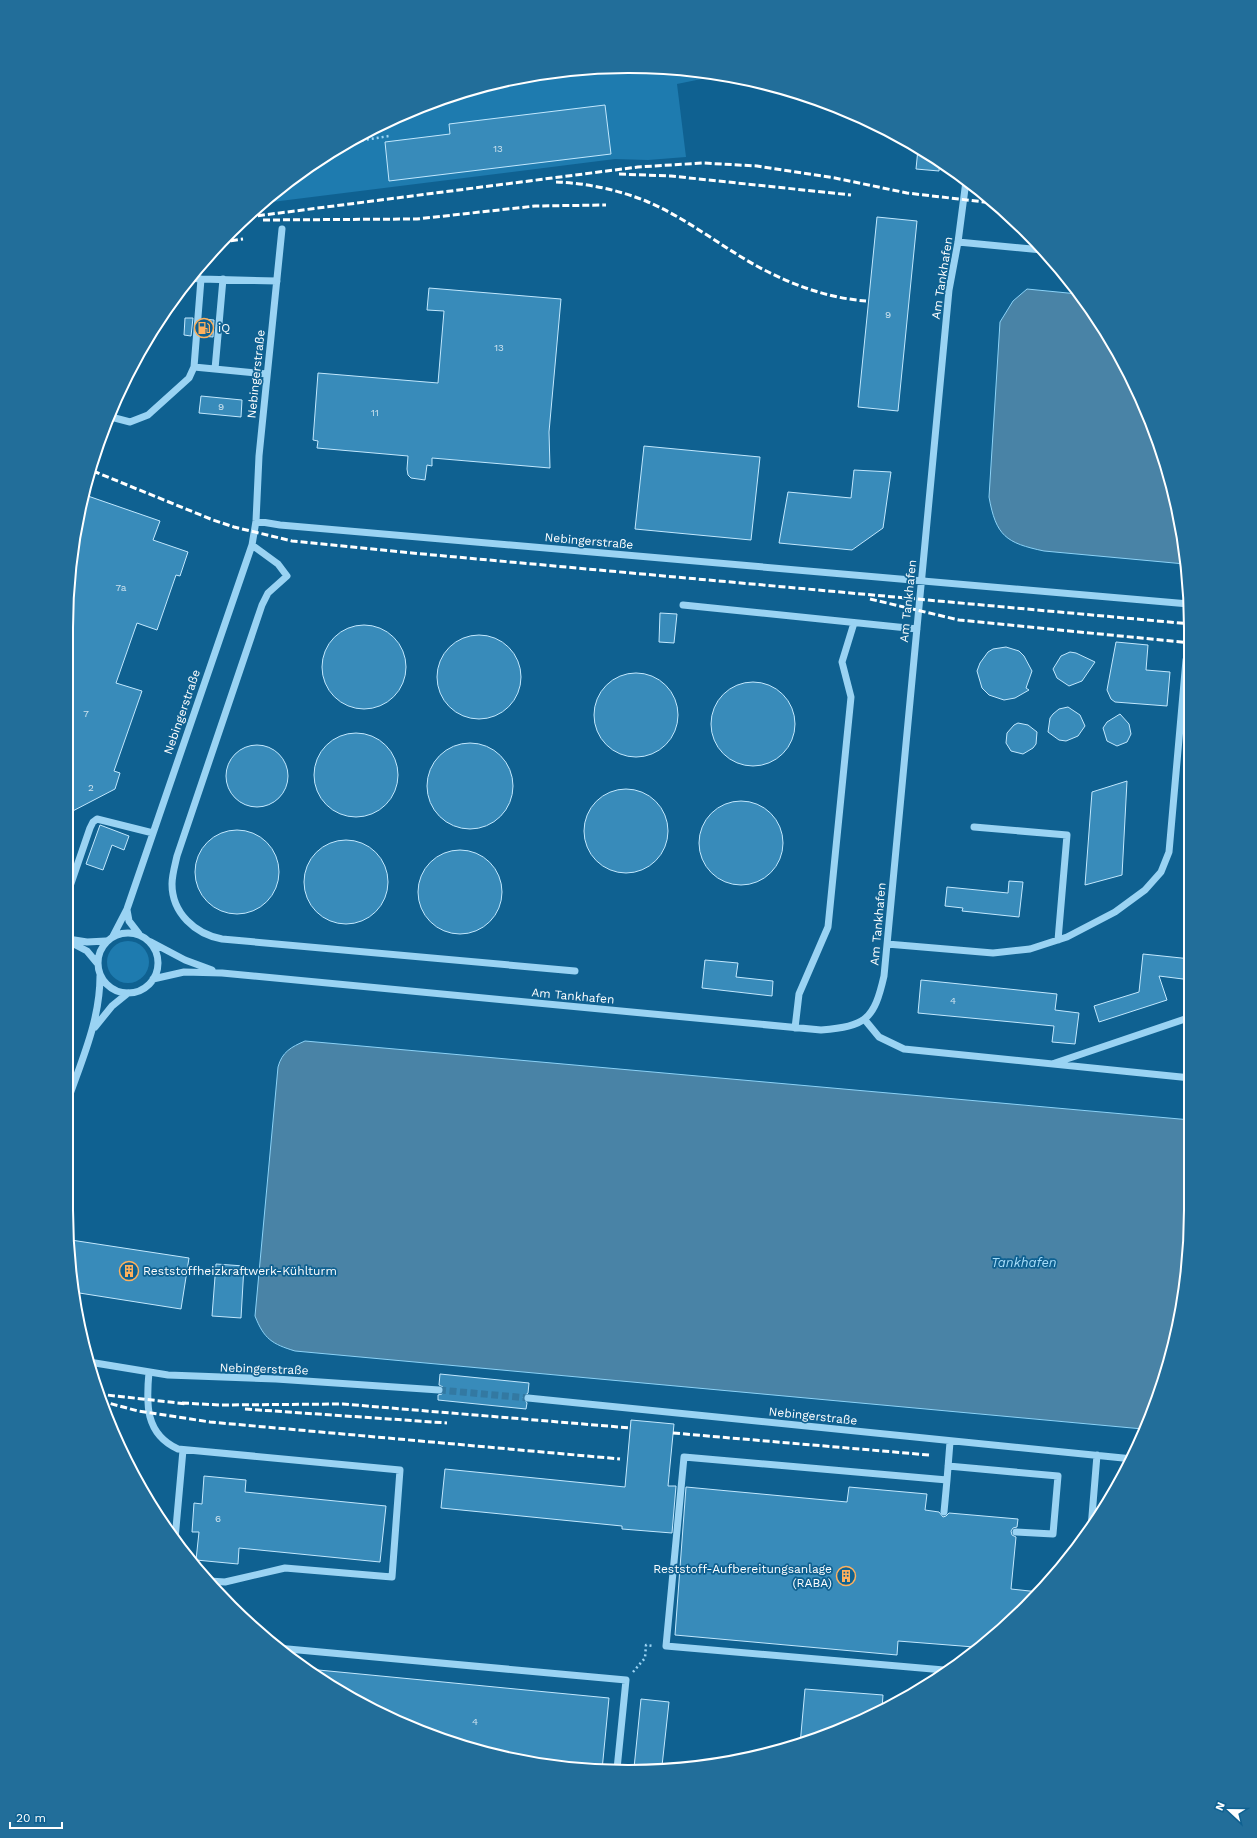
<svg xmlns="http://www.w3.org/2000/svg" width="1257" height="1838" font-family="'Work Sans',sans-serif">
  <rect width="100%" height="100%" fill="#0f6191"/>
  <path fill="#1e7baf" d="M628,66L721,75L677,84L686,157L648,160L615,159L264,203L316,161L413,109L519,77Z
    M107 962a21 21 0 1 1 42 0a21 21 0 1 1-42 0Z"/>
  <path fill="#4983a6" stroke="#8bd2f7" d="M1027,289L1078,294L1096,316L1148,413L1180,519L1185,564L1044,551C1006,543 996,536 989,497L1000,322L1013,301Z
    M305,1041L1191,1120V1210L1180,1319L1143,1429L295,1351C272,1344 264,1339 255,1316L278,1067C282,1052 291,1047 305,1041Z"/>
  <path fill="#388bba" stroke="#c2e8fe" d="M605,105L611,154L389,181L385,142L450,134L449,124Z
    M918,149L940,160L939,171L916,169Z
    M877,217L917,221L898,411L858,407Z
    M429,288L561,299L549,432L550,468L432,458V466L427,465L425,480L411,478L408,475L407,469L408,456L317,448L318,441L313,440L318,373L438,383L444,311L427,310Z
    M185,318H193L191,336L184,335Z
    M203,319L214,320L213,337L201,336Z
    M201,396L242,400L241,417L199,413Z
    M644,446L760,457L751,540L635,529Z
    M854,470L891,472L883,528L852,550L779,543L788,492L851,498Z
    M85,495L160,521L153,540L188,552L180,576L176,575L157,630L137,623L116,683L142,691L114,771L120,773L115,789L67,814L66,628L77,519Z
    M660,613L677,614L674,643L659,642Z
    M322 667a42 42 0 1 1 84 0a42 42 0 1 1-84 0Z
    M437 677a42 42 0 1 1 84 0a42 42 0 1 1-84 0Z
    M1116,642L1148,645L1146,670L1170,672L1167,706L1115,702L1111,699L1107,690Z
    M1006,647L1019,651L1024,656L1032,671L1026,688L1029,690L1015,698L1004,700L989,695L982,688L977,671L980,663L988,652L993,649Z
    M1070,652L1076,653L1095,662L1082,681L1069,686L1057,678L1053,669L1061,656Z
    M594 715a42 42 0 1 1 84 0a42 42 0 1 1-84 0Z
    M711 724a42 42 0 1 1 84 0a42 42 0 1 1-84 0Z
    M1068,707L1080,715L1085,726L1078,736L1066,741L1059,740L1048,732L1050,718L1053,714L1059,709Z
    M1120,714L1129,724L1131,734L1127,742L1117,746L1107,741L1103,728L1107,722Z
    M1018,723L1028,725L1037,732L1036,744L1033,748L1023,754L1011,751L1006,743L1007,733L1014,725Z
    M314 775a42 42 0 1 1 84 0a42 42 0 1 1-84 0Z
    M427 786a43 43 0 1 1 86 0a43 43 0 1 1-86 0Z
    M226 776a31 31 0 1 1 62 0a31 31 0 1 1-62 0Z
    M1127,781L1122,875L1085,885L1092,792Z
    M584 831a42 42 0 1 1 84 0a42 42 0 1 1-84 0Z
    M699 843a42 42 0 1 1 84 0a42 42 0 1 1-84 0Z
    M100,825L129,836L124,850L112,845L103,870L86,864Z
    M195 872a42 42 0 1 1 84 0a42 42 0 1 1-84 0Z
    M304 882a42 42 0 1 1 84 0a42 42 0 1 1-84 0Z
    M418 892a42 42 0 1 1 84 0a42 42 0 1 1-84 0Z
    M1009,881L1023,882L1019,917L962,911L963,908L945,906L947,887L1008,893Z
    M1143,954L1191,959V980L1159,976L1167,1000L1099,1022L1094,1006L1139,992Z
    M705,960L738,963L736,977L773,981L772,996L702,988Z
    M921,980L1057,994L1055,1010L1079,1013L1075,1044L1052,1042L1054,1026L918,1013Z
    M71,1240L189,1258L181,1309L73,1292L71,1283Z
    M216,1264L244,1266L241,1318L212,1316Z
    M440,1374L529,1383L528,1393L523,1397L527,1403L526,1409L438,1400V1395L442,1394L444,1391L443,1387L439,1385Z
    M631,1420L674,1424L668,1486H676L672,1533L622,1529V1526L441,1508L445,1469L625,1487Z
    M204,1476L246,1480L245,1492L386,1506L380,1562L239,1548L238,1564L196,1560L199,1532H192L194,1503L202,1504Z
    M686,1487L847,1502L849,1487L927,1494L925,1510L939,1512L943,1517L946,1516L949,1513L1018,1519L1017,1527L1013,1528L1011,1531L1012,1535L1016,1537L1011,1589L1039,1592L1026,1607L974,1647L898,1641L897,1655L675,1635Z
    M308,1669L609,1698L602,1770L591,1771L483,1753L413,1729Z
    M805,1689L883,1695L882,1709L810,1742L800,1745Z
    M641,1699L669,1702L662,1766L634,1768Z"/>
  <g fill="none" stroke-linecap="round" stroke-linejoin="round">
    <path stroke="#3379a2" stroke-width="7" stroke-dasharray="7 3.5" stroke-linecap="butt" d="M439,1390L528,1398"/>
    <path stroke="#9ad3f3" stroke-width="2.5" stroke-dasharray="2 3" stroke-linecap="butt" d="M352,142L389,136
      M633,1672L645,1658L646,1645L654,1646"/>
    <path stroke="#9ad3f3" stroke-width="7" d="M958,242L1042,250
      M189,278L201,279
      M215,369L223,279
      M267,374L194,367L201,279L277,281
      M111,417L130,422L148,415L189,378L194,367
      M256,521L280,525L1189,604
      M252,545L278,564L287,576L268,593L262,605L177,856C175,865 172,875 172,884C172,913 195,934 222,939L575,971
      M683,605L917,629
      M974,827L1067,835L1058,940
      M68,892L90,828L93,822L97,819L153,833
      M127,910L129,921L139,934
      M98 963a30 30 0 1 1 60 0a30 30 0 1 1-60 0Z
      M113,936L127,909L252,545L256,521L259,456L282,229
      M68,939L87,942L106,941
      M70,942L87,951L97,963
      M151,942L185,960L212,970
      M887,944L993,953L1030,949L1067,937L1115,912L1145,890L1161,872L1169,852L1186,660
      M153,979L184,972L222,973L821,1030C866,1026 874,1020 884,976L949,290L958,242L966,181
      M865,1020L879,1037L904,1049L1191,1078
      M95,1027L112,1006L128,993
      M795,1028L799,994L828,927L851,697L842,662L854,623
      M1055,1063L1191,1017
      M69,1097C83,1057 100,1019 100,976
      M89,1362L168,1375L276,1379L439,1390
      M149,1372C146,1404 145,1434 178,1449L400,1470L392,1577L285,1568L225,1582L209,1581
      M528,1398L1133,1459
      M948,1466L1058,1476L1053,1534L1016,1532
      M944,1512L947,1480
      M1091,1528L1097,1455
      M175,1539L183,1450
      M277,1648L626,1680L617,1769
      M944,1670L666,1646L684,1457L947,1480L950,1442"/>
    <path stroke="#fff" stroke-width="3" stroke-dasharray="7 3" stroke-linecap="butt" d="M619,174L671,176L851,195
      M556,182C586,183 620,190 648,202C686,218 719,245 755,265C789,284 827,298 866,301
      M248,217L638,167L703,163L757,166L835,178L907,193L993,203
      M263,220L417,219L535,206L606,205
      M221,242L243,239
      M93,471L213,520L234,527L292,541L412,553L1191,624
      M870,599L959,620L1191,643
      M98,1394L187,1404
      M101,1401L138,1411L210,1422L620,1459
      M182,1403L220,1405L343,1404L631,1428
      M245,1409L447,1423
      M673,1433L929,1455"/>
  </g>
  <defs>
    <g id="fuel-ring" transform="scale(1)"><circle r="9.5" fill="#0f6191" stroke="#ffb15d" stroke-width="1.5"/><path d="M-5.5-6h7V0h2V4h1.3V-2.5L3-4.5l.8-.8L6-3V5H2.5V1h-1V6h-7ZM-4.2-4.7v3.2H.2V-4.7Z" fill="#ffb15d"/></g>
    <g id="building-ring" transform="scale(1)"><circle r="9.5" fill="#0f6191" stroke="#ffb15d" stroke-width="1.5"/><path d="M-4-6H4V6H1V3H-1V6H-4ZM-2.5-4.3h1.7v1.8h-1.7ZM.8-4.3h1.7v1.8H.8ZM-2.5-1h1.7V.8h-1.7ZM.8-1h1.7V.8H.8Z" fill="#ffb15d"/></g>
  </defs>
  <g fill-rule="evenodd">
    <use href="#fuel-ring" x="204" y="328"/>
    <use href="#building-ring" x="129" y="1271"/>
    <use href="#building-ring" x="846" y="1576"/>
  </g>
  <g text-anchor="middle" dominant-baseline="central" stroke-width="3.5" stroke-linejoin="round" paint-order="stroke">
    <g font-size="10" fill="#cde2ee">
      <text x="498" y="148">13</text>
      <text x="888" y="314">9</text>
      <text x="499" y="347">13</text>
      <text x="221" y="406">9</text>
      <text x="375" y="412">11</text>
      <text x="121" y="587">7a</text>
      <text x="86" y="713">7</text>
      <text x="91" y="787">2</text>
      <text x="953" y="1000">4</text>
      <text x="218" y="1518">6</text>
      <text x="475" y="1721">4</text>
    </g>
    <g font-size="12" fill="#fff" stroke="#0f6191">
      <text transform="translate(942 278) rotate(-81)">Am Tankhafen</text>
      <text transform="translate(256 374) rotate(-84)">Nebingerstraße</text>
      <text transform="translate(589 541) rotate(5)">Nebingerstraße</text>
      <text transform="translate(908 601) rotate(-84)">Am Tankhafen</text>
      <text transform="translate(182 712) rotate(-71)">Nebingerstraße</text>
      <text transform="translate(878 924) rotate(-85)">Am Tankhafen</text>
      <text transform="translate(573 996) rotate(5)">Am Tankhafen</text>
      <text transform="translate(264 1369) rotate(2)">Nebingerstraße</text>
      <text transform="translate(813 1416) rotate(6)">Nebingerstraße</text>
    </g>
    <g font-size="12" fill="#fff" stroke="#0f6191" text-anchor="start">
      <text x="218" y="328">iQ</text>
      <text x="143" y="1271">Reststoffheizkraftwerk-Kühlturm</text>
      <text x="832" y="1569" text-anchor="end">Reststoff-Aufbereitungsanlage<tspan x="832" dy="14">(RABA)</tspan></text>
    </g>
    <g font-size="13" font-style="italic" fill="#a6ddfa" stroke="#0f6191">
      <text x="1024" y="1262">Tankhafen</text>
    </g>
  </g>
  <path d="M0 0H1257V1838H0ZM628 73H629A555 555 0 0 1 1184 628V1210A555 555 0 0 1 629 1765H628A555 555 0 0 1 73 1210V628A555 555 0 0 1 628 73Z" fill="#226e9a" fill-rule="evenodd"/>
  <path fill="none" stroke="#fff" stroke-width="2" d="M628 73H629A555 555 0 0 1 1184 628V1210A555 555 0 0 1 629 1765H628A555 555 0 0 1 73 1210V628A555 555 0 0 1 628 73Z"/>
  <g transform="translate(1229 1810) rotate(292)" stroke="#0f6191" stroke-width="3" paint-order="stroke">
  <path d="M0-3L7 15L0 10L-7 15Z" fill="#ffffff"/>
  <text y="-6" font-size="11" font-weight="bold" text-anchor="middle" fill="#ffffff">N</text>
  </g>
  <path d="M10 1822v6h52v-6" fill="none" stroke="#ffffff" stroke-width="2"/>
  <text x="16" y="1822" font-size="12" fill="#ffffff" stroke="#0f6191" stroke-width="3" paint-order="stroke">20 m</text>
</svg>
